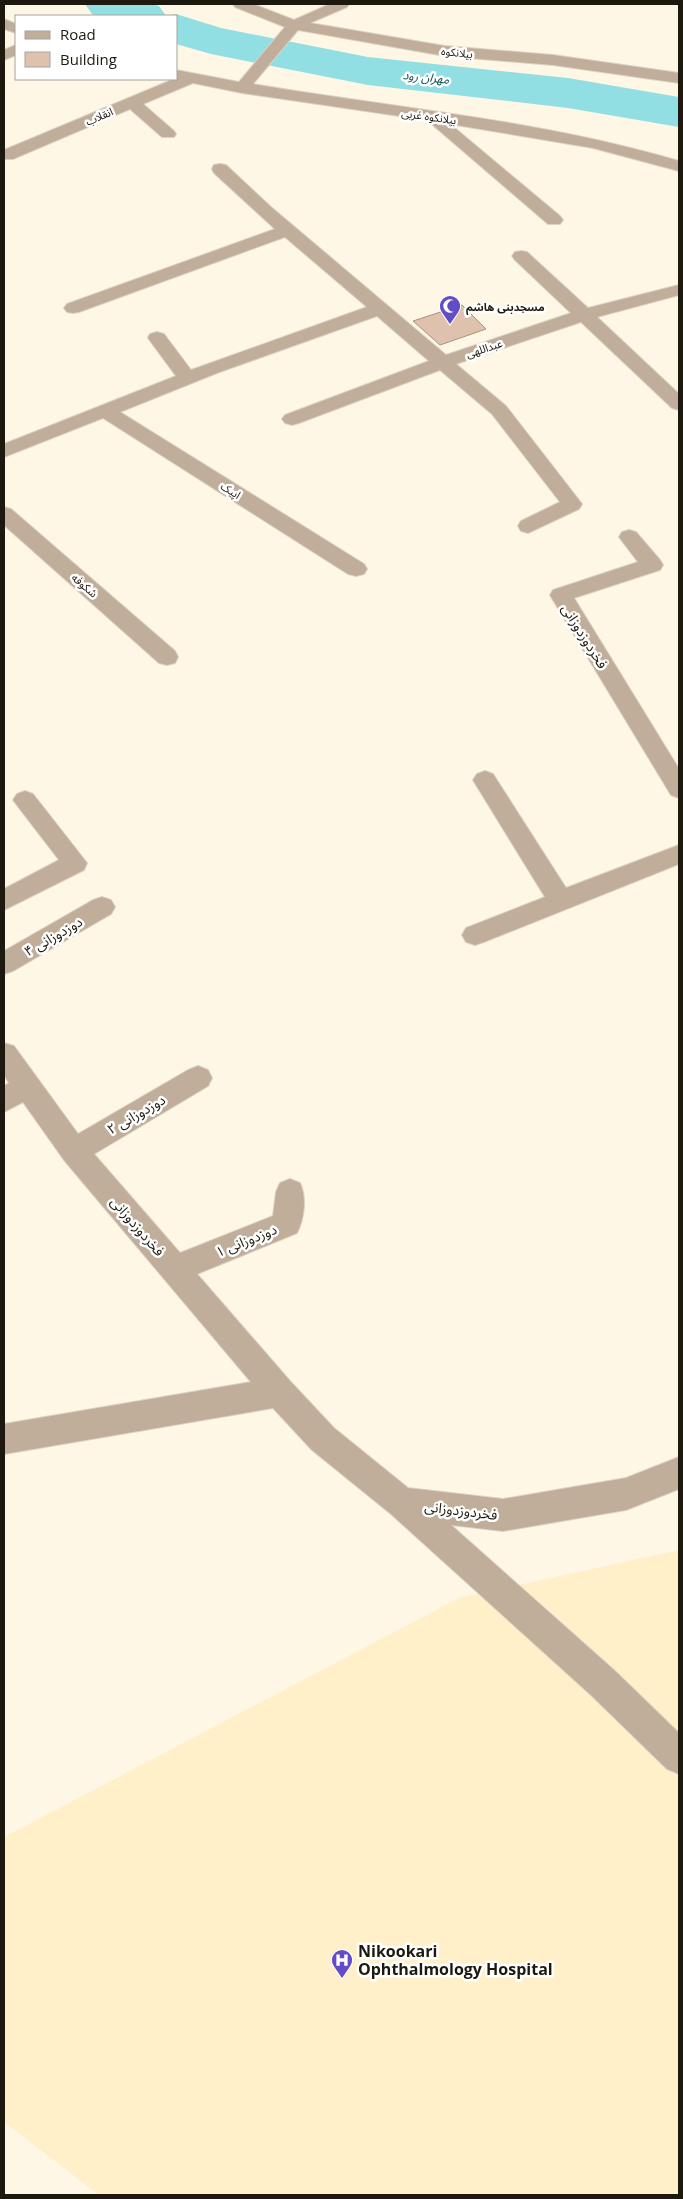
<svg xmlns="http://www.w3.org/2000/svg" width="683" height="2199" font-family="'Open Sans','Noto Sans Arabic',sans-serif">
  <rect width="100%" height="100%" fill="#fff7e5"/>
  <path fill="#fff0ca" d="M679,1550V2195H99L4,2122V1837L459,1598Z"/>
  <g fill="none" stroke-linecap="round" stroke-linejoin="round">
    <path fill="#91dfe3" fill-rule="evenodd" d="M85,4H152L159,6L166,16H99L92,14Z
      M176,14L221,28L368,57L568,78L679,97V127L568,108L368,85L211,54L176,44V16H167Z"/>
  </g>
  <path fill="#dec2ae" stroke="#ab917e" d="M462,305L486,329L440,345L413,321Z"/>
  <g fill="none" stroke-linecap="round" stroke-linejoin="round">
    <g stroke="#dbd3c3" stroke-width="2">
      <path id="minor" d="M233,4H253L294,20L330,4H349L347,7L310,23L445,46L553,55L679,73V83L553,65L445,56L298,30L253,84C395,108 541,120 679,161V171L593,148L450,124L560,216L563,220L560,224H548L427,120L242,93L193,83L143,104L174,131L176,134L174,137H162L130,109L13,159H4V150L174,79H172H176V70L239,82L285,27L235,7Z
        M4,19L16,24V33L4,29Z
        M16,45V55L4,60V50Z
        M220,164L226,165L271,207L446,355L571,313L515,260L512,256L515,252L521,251L527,252L588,308L679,285V295L597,317L679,394V410L672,408L581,322L456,364L506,406L582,504L579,509L528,533L521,531L518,526L521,521L560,502L492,414L440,370L299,423L292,425L285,423L282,419L285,415L429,361L377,316L217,373L120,412L364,564L367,569L364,574L356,576L348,574L103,418L4,457V444L176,376L148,338L150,334L157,332L164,334L191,370L367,307L285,237L79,312L73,313L67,312L64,308L67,304L275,229L214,173L212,169L214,165Z
        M4,507L11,509L175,651L178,657L175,663L167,665L159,663L4,525Z
        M629,530L636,532L660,560L663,565L660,570L574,598L679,769V798L671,795L550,595L553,590L638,562L619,537L622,532Z
        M485,771L493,774L566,888L679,845V864L484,942L475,945L466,942L462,935L466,928L545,897L473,780L477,774Z
        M25,791L33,794L87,863L84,870L4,910V889L59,860L13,800L17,794Z
        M102,897L111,900L115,907L111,914L13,971L4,974V951L93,900Z
        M4,1043L14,1046L78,1134L188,1070L198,1066L208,1070L212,1078L208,1086L94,1154L180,1253L273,1216L276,1192L280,1183L290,1179L300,1183C307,1198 304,1219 297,1233L197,1274L290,1381L334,1428L408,1488L503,1499L626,1478L679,1457V1489L626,1510L503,1531L451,1525L615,1671L679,1733V1774L667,1769L591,1695L391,1514L312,1450L273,1408L4,1454V1424L251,1382L64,1160L23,1102L4,1112V1086L9,1083L4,1075Z"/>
    </g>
    <use href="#minor" fill="#c0ad9a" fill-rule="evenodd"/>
  </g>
  <defs>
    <g id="mosque-pin" transform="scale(1.125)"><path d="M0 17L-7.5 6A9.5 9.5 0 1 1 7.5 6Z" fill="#624dc6" stroke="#fff"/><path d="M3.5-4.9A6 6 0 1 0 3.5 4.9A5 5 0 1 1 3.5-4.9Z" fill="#fff"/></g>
    <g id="hospital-pin" transform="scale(1.125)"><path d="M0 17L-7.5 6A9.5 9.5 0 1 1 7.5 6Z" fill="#624dc6" stroke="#fff"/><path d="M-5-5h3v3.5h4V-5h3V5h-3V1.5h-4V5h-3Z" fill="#fff"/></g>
  </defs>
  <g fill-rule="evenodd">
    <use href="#mosque-pin" x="450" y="306"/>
    <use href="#hospital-pin" x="342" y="1960"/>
  </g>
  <g text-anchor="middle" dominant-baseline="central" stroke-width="5" stroke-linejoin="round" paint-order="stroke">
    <g font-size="11" fill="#1d190e" stroke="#fff">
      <text transform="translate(457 52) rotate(6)">بیلانکوه</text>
      <text transform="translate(99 116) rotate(-23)">انقلاب</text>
      <text transform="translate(429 116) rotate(8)">بیلانکوه غربی</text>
      <text transform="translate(484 348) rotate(-18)">عبداللهی</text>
      <text transform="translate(231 490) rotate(32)">اپیک</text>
      <text transform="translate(85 585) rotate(41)">شکوفه</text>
    </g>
    <g font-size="11" font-weight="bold" fill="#1d190e" stroke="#fff" text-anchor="start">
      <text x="466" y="306">مسجدبنی هاشم</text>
    </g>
    <g font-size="12" font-style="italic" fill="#0a5154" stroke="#fff">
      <text transform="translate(426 77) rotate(6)">مهران رود</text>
    </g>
    <g font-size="14" fill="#1d190e" stroke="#fff">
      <text transform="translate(585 636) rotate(58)">فخردوزدوزانی</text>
      <text transform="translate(53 936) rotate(-30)">دوزدوزانی ۴</text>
      <text transform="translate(136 1114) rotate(-30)">دوزدوزانی ۲</text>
      <text transform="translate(138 1226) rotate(49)">فخردوزدوزانی</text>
      <text transform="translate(246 1240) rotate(-22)">دوزدوزانی ۱</text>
      <text transform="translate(461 1510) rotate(7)">فخردوزدوزانی</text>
    </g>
    <g font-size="16" font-weight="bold" fill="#1d190e" stroke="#fff" text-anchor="start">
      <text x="358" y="1951">Nikookari<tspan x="358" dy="18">Ophthalmology Hospital</tspan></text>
    </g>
  </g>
  <rect width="683" height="2199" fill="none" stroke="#1d190e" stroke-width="10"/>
  <rect x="15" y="15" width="162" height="65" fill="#ffffff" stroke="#a5a39f"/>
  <rect x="25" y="31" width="25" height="8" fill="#c0ad9a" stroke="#a5a39f"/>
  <text x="60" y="40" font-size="15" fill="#1d190e">Road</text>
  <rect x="25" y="52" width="25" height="15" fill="#dec2ae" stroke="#a5a39f"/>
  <text x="60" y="65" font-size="15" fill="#1d190e">Building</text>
</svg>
